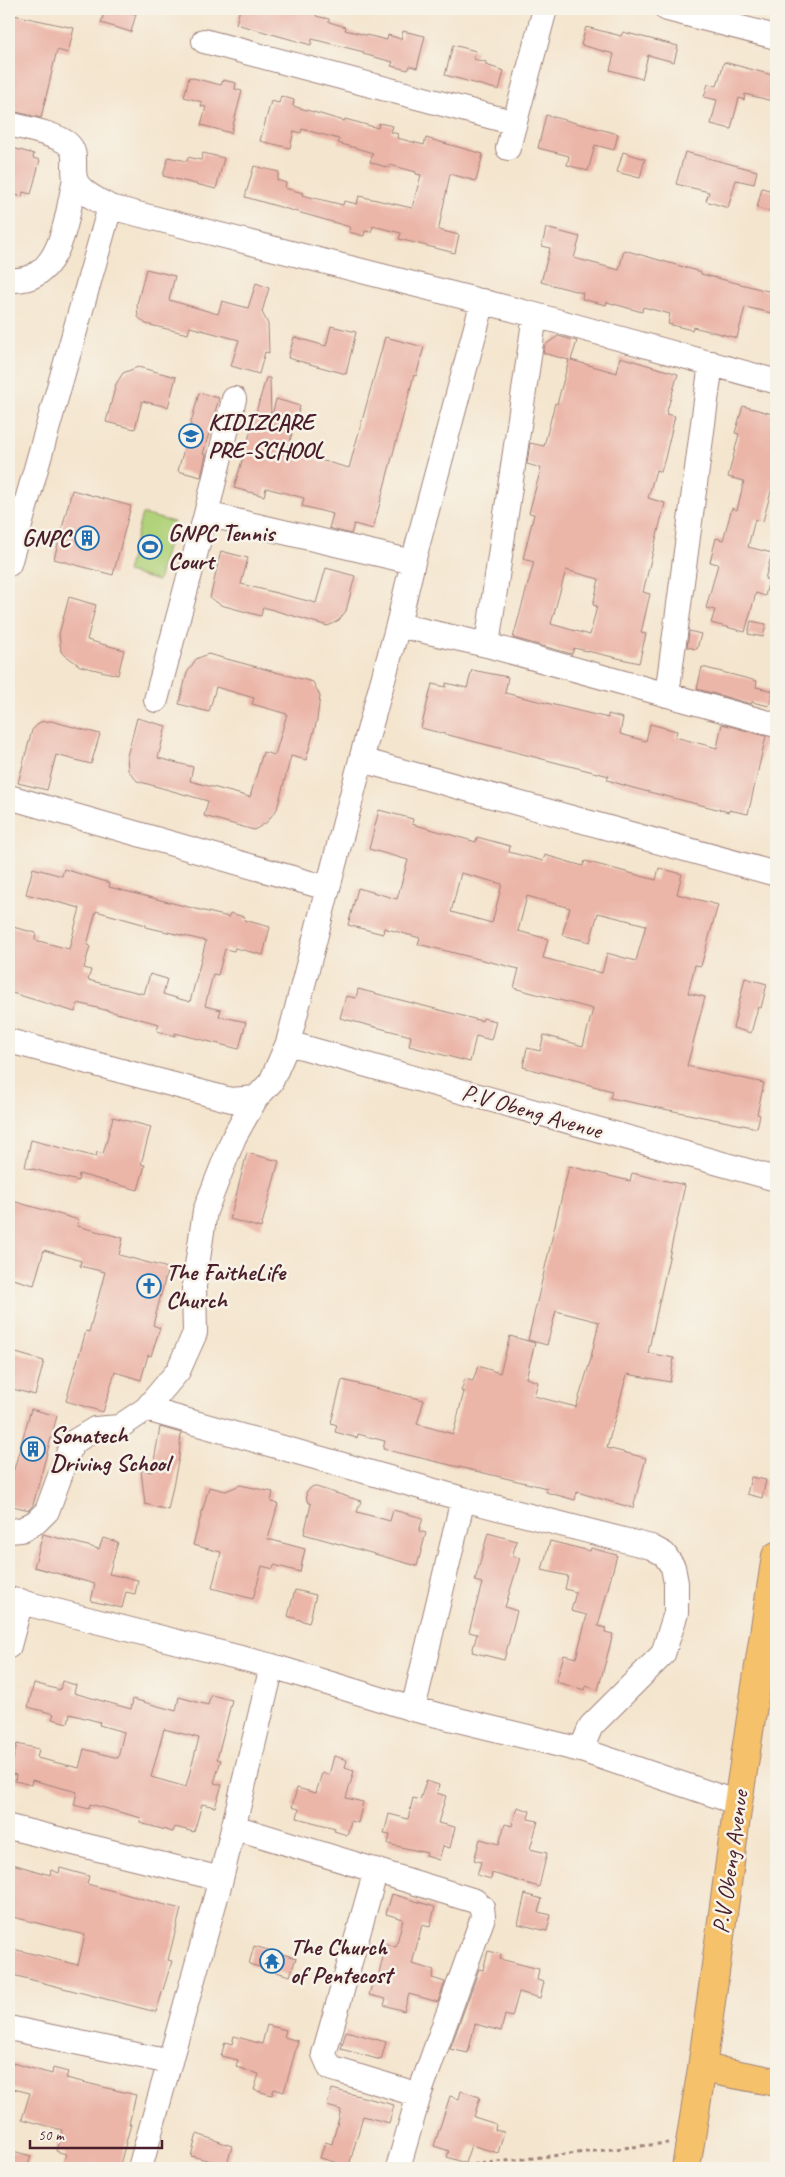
<svg xmlns="http://www.w3.org/2000/svg" width="785" height="2177" font-family="Caveat,sans-serif">
  <rect width="100%" height="100%" fill="#f7f3e8"/>
  <filter id="ink" filterUnits="userSpaceOnUse"><feTurbulence type="fractalNoise" baseFrequency=".02" numOctaves="2"/><feDisplacementMap in="SourceGraphic" scale="10" xChannelSelector="R" yChannelSelector="G"/><feConvolveMatrix kernelMatrix="1 2 1 2 8 2 1 2 1" color-interpolation-filters="sRGB"/></filter>
  <filter id="wash" filterUnits="userSpaceOnUse"><feTurbulence type="fractalNoise" baseFrequency=".0096" numOctaves="4" result="noise"/><feDisplacementMap in="SourceGraphic" scale="20" xChannelSelector="R" yChannelSelector="G"/><feGaussianBlur stdDeviation="1.12" result="paint"/><feColorMatrix in="noise" values="0 0 0 0 0 0 0 0 0 0 0 0 0 0 0 0 0 1.4 0 .05"/><feComposite in="paint" operator="in"/></filter>
  <g filter="url(#wash)">
    <rect width="100%" height="100%" fill="#f4e5ce"/>
    <path fill="#b1d27a" stroke="#7e7852" d="M142,514L174,522L158,581L127,572Z"/>
    <g id="blocks">
      <path fill="#ebb5a8" fill-rule="evenodd" d="M105,9H115L136,14L131,32L101,23Z
        M240,9H276L294,13L295,9H318L316,16L329,19V22L346,27L345,30L387,40L388,35L401,39L403,31L425,36L417,68L410,66L408,70L391,66L393,62L363,54L364,52L312,39L311,45L236,24Z
        M9,14L74,28L68,53L57,50L41,118L9,110Z
        M586,27L621,36L623,32L678,46L674,62L648,55L642,79L610,70L614,54L581,45Z
        M453,45L476,51L473,59L486,62V65L504,71L499,90L445,75Z
        M724,62L776,76V102L745,94L744,100L739,98L731,129L711,124L717,100L704,97L708,84L717,86Z
        M189,77L221,85L223,80L236,83L235,89L242,91L231,133L201,125L206,107L201,106L202,102L184,97Z
        M281,96L294,100L293,106L344,121L345,119L378,128L379,123L393,126L391,132L398,134L397,138L424,145L426,138L483,154L476,181L450,174L439,227V230L459,235L455,253L399,239L401,233L373,226L371,232L365,231L364,236L349,232L350,227L245,197L254,166L279,172L277,180L286,183L285,188L303,193L302,195L343,205L344,201L357,204L359,196L412,208L421,175L416,174V172L390,165L389,168L370,162L373,153L338,143L339,139L302,129L301,133L294,131L290,148L260,141L271,101L279,103Z
        M546,115L618,134L614,150L595,145L588,171L567,165L569,156L538,148Z
        M9,147L34,154L33,158L40,160L31,194L23,192L22,197L9,193Z
        M623,152L645,159L640,178L617,172Z
        M685,152L757,171L754,184L736,180L728,208L706,201L709,192L676,184Z
        M203,153L224,158L216,189L163,176L168,157L187,161L188,157L201,160Z
        M762,188L776,192V213L757,208Z
        M546,228L580,237L574,258L619,270L624,250L701,272V274L776,293V314L745,307L737,338L693,327L692,330L668,324L670,314L643,307L642,312L607,302L606,305L582,299L583,293L541,282L550,248L542,246Z
        M146,269L175,276L169,300L218,314L222,301L248,308L256,283L269,288L262,312L268,324L269,353L265,352L259,374L231,366L239,340L190,327L188,334L146,324L138,317L137,304Z
        M331,326L356,332L346,374L288,358L294,337L326,346Z
        M558,336L577,341L571,360L617,373L620,357L678,374L666,414L675,416L665,458L661,472L656,470L648,498L665,503L643,592L650,594L641,633L646,634L639,663L574,648L572,654L513,638L534,562L523,559L534,514L529,513L541,468L527,464L530,443L544,446L555,403L557,404L569,360L543,353L545,345ZM566,570L599,579L593,605L597,606L590,635L551,624Z
        M385,337L424,347L416,376L414,375L373,529L354,524L351,534L329,528L333,514L302,506L304,498L266,488L264,496L234,488L266,378H270L271,420L276,399L300,406L287,451L349,468Z
        M138,367L176,377L168,407L142,401L135,429L106,422L116,384L123,373Z
        M199,393L219,398L203,454L206,455L201,477L178,471Z
        M743,406L776,415V489L772,488L763,521L755,519L748,547L772,553L765,579L769,580L765,596L756,593L745,632L711,623L715,610L706,608L718,564L710,562L716,538L723,540L732,508L737,510L744,481L728,477L739,434L735,433Z
        M72,490L131,506L113,575L54,559Z
        M221,551L248,558L241,584L316,603L326,568L355,576L346,611L339,620L328,626L263,607L261,616L221,605L210,598Z
        M69,597L96,605L87,640L124,650L118,675L80,666L61,652L59,634Z
        M751,621L766,624L763,637L748,634Z
        M689,631L701,634L697,649L687,647Z
        M208,654L313,682L320,696L317,720L306,760L291,756L277,809L266,823L254,830L204,816L208,801L137,781L128,770L127,756L137,718L166,726L158,758L193,767L190,781L250,797L263,752L275,755L287,714L252,704L254,698L216,687L209,712L179,704L187,673L196,659Z
        M702,667L757,681L756,687L773,691L769,706L752,702L751,704L697,689Z
        M472,670L508,677L505,693L608,718V714L623,718L620,734L646,741L650,724L677,731L675,737L717,748L722,724L766,736L748,814L729,810V812L633,788L607,780L609,776L421,728L432,684L446,687V683L467,688Z
        M51,721L100,734L91,764L56,755L47,790L18,783L32,730L40,722Z
        M379,810L413,819L412,824L441,832L476,842L477,837L510,846L509,852L543,861L545,855L583,866L585,861L656,880L659,868L682,874L677,894L718,905L701,966L695,965L688,993L705,997L687,1066L764,1083L757,1114L760,1115L757,1128L610,1098L612,1091L523,1067L527,1048L540,1051L544,1035L583,1046L593,1009L514,988L519,969L418,944L420,938L384,928L383,934L348,925L358,888L397,899L408,860L369,849ZM461,873L502,884L492,923L451,912ZM527,896L570,908L562,935L590,942L598,913L646,925L636,961L607,953L602,973L543,958L548,939L518,931Z
        M33,868L62,876L64,869L110,883L109,887L220,915L229,917L230,913L245,917L244,920L270,927L263,955L235,948L234,951L225,949L218,975L213,974L205,1006L221,1010L219,1016L246,1022L239,1049L175,1033V1036L157,1031L159,1024L109,1011L78,1003L75,1012L9,992V926L36,933L35,940L69,949L80,908L26,894ZM96,911L146,925V927L206,941L190,1002L163,994L167,979L150,974L144,994L88,980L91,970L84,968L90,946L87,945Z
        M745,978L767,984L761,1008L758,1007L751,1033L733,1028Z
        M358,989L482,1021L483,1018L496,1021L491,1040L476,1036L470,1062L409,1046L411,1036L340,1018L346,996L356,998Z
        M113,1117L151,1127L141,1164L145,1165L138,1190L79,1174L78,1181L25,1167L31,1140L96,1157L97,1152L103,1154Z
        M247,1153L279,1161L261,1228L230,1219Z
        M569,1166L630,1181L632,1173L685,1185L648,1353L674,1358L670,1382L627,1374L607,1448L646,1458L633,1508L577,1492L575,1500L546,1492L547,1488L383,1449L385,1441L358,1434L357,1438L335,1432L337,1425L331,1423L342,1380L424,1400L417,1424L453,1434L464,1392L461,1391L465,1379L473,1381L478,1366L500,1373L510,1336L535,1343L526,1378L538,1382L534,1396L576,1407L590,1362L599,1322L556,1311L547,1345L528,1340Z
        M9,1200L79,1220L77,1226L123,1238L119,1255L168,1268L153,1325L160,1328L151,1356L148,1355L141,1380L115,1372L103,1412L66,1401L86,1331L89,1332L105,1272L80,1266L81,1261L44,1250L34,1285L9,1278Z
        M9,1351L44,1361L35,1395L9,1388Z
        M31,1409L57,1416L33,1505L29,1510L9,1505V1487Z
        M160,1427L181,1433L179,1457L168,1510L145,1504L141,1470L152,1472Z
        M751,1477L766,1480L762,1498L747,1494Z
        M240,1485L273,1492L271,1502L278,1504L268,1539L305,1549L300,1572L274,1565L273,1569L262,1566L253,1599L212,1588L221,1552L193,1545L209,1487L226,1491Z
        M313,1486L361,1501L357,1512L390,1521L393,1510L423,1518L419,1531L426,1533L417,1566L304,1534L311,1504L307,1501L306,1492Z
        M488,1533L517,1541L512,1556L520,1558L505,1607L517,1611L504,1660L472,1652L477,1634L469,1632L482,1583L475,1581Z
        M43,1534L99,1549L103,1538L118,1542L109,1574L138,1580L135,1594L126,1592L122,1608L91,1601L95,1584L34,1567Z
        M550,1541L590,1551L591,1548L617,1555L598,1626L606,1628L605,1632L613,1634L598,1690L586,1686L585,1690L556,1682L564,1655L576,1658L587,1615L571,1611L576,1592L565,1589L568,1576L542,1570Z
        M295,1590L316,1595L309,1623L288,1616Z
        M62,1681L76,1685L74,1693L131,1709L133,1699L176,1711L179,1697L208,1705L211,1695L232,1700L217,1759L221,1760L214,1783L222,1785L215,1807L202,1804L194,1832L175,1827L173,1832L140,1823L141,1818L90,1804L89,1809L74,1805L77,1792L32,1780L31,1785L15,1781L16,1775L9,1773L17,1744L39,1749L37,1758L79,1768L84,1749L118,1758L124,1732L99,1725L100,1722L70,1714L68,1723L52,1719L54,1714L28,1707L34,1683L60,1690ZM164,1729L199,1738L186,1787L151,1777Z
        M334,1756L347,1760L345,1768L354,1771L346,1798L363,1802L358,1823L351,1821L347,1835L334,1831L335,1828L297,1818L299,1809L292,1807L297,1788L316,1793L322,1773L329,1775Z
        M426,1781L439,1785L437,1793L446,1796L438,1823L455,1827L450,1848L443,1846L439,1860L426,1856L427,1853L388,1844L390,1835L384,1834L389,1814L408,1819L413,1798L420,1800Z
        M517,1807L530,1811L528,1819L538,1821L530,1849L547,1853L539,1887L492,1873L491,1879L477,1875L481,1862L474,1860L480,1839L499,1844L505,1824L512,1826Z
        M9,1863L50,1875L51,1870L59,1873L60,1868L89,1876L87,1884L181,1909L168,1960L172,1961L156,2012L9,1974V1948L78,1965L85,1935L9,1916Z
        M392,1894L435,1907L430,1927L422,1925L412,1964L434,1970L432,1978L445,1982L438,2002L409,1994L404,2011L384,2005L386,1999L369,1995L373,1981L377,1983L386,1944L396,1947L403,1919L386,1914Z
        M525,1894L542,1899L538,1912L551,1915L547,1931L518,1924Z
        M254,1946L296,1958L290,1976L249,1964Z
        M488,1951L501,1954L500,1959L539,1969L537,1980L544,1982L540,1998L519,1992L512,2017L505,2015L501,2031L475,2024L468,2053L450,2049L479,1969L483,1970Z
        M267,2025L286,2030L284,2037L298,2041L284,2092L274,2089L272,2095L254,2090L259,2074L236,2067L238,2060L221,2056L225,2042L232,2044L234,2036L262,2044Z
        M346,2031L386,2042L381,2060L341,2049Z
        M9,2062L52,2074L53,2068L68,2072L66,2078L136,2095L129,2124H131L119,2168H62L66,2154L56,2151L62,2130L22,2119L30,2093L9,2088Z
        M332,2089L394,2105L389,2123L363,2116L349,2166L320,2158L325,2142L332,2144L341,2110L327,2106Z
        M461,2091L480,2097L474,2117L496,2124L495,2130L504,2132L498,2153L471,2145L465,2163L447,2157L449,2151L434,2146L450,2096L459,2099Z
        M197,2134L232,2146L227,2165L191,2156Z
        M9,2150L31,2156L27,2168H9Z"/>
    </g>
  </g>
  <g filter="url(#ink)">
    <use href="#blocks" fill-opacity="0" stroke="#9f827c" stroke-width="1"/>
    <g fill="none" stroke-linecap="round" stroke-linejoin="round">
      <g stroke="#9f827c" stroke-width="26">
        <path id="minor" d="M667,9L776,37
          M204,41L515,123
          M9,124C24,128 57,134 68,144C78,153 72,166 75,178C78,192 98,200 110,207L535,315L774,381
          M508,148L545,9
          M9,280C62,284 66,218 75,179
          M206,514L413,562
          M9,564L110,207
          M398,625L487,645L776,725
          M487,645L535,315
          M667,695L711,363
          M156,700L206,514L234,399
          M361,760L776,874
          M9,797L327,888
          M9,1041L231,1100L256,1098L271,1082L288,1043L361,760L398,625L413,562L483,301
          M288,1043L776,1179
          M146,1409L463,1499L651,1547L664,1554L673,1567L676,1583V1613L663,1654L591,1726L581,1750
          M9,1531L21,1530L36,1522L47,1511L72,1443L95,1429L119,1427L146,1409L178,1371L195,1333L194,1286L205,1211L234,1137L256,1098
          M9,1599L272,1666L413,1709L581,1750L738,1803
          M9,1646L21,1601
          M413,1709L463,1499
          M9,1827L221,1879
          M234,1827L475,1901L482,1907L483,1917L419,2095L398,2168
          M376,1870L324,2054L330,2068L419,2095
          M9,2028L170,2062
          M140,2168L221,1879L272,1666"/>
      </g>
      <g stroke="#9f827c" stroke-width="30">
        <path id="major" d="M702,2068L776,2082
          M686,2168L702,2068L738,1803L776,1556"/>
      </g>
      <path stroke="#9f827c" stroke-width="3" stroke-dasharray="4 4" stroke-linecap="butt" d="M442,2168L668,2143"/>
      <use href="#minor" stroke="#fff" stroke-width="24"/>
      <use href="#major" stroke="#f5c16b" stroke-width="28"/>
    </g>
  </g>
  <defs>
    <g id="school-ring" transform="scale(1.25)"><circle r="9.5" fill="#f7f3e8" stroke="#1f6fb2" stroke-width="1.5"/><path d="M0-5L7-2L0 1L-7-2ZM-4 1L0 2.5L4 1V4Q0 6-4 4Z" fill="#1f6fb2"/></g>
    <g id="building-ring" transform="scale(1.25)"><circle r="9.5" fill="#f7f3e8" stroke="#1f6fb2" stroke-width="1.5"/><path d="M-4-6H4V6H1V3H-1V6H-4ZM-2.5-4.3h1.7v1.8h-1.7ZM.8-4.3h1.7v1.8H.8ZM-2.5-1h1.7V.8h-1.7ZM.8-1h1.7V.8H.8Z" fill="#1f6fb2"/></g>
    <g id="stadium-ring" transform="scale(1.25)"><circle r="9.5" fill="#f7f3e8" stroke="#1f6fb2" stroke-width="1.5"/><path d="M0-5a6.5 5 0 1 0 0 10a6.5 5 0 1 0 0-10ZM-3.5-1.8h7v3.6h-7Z" fill="#1f6fb2"/></g>
    <g id="church-ring" transform="scale(1.25)"><circle r="9.5" fill="#f7f3e8" stroke="#1f6fb2" stroke-width="1.5"/><path d="M-1.2-6h2.4v3.5h3.3v2.4h-3.3V6h-2.4V-.1h-3.3v-2.4h3.3Z" fill="#1f6fb2"/></g>
    <g id="temple-ring" transform="scale(1.25)"><circle r="9.5" fill="#f7f3e8" stroke="#1f6fb2" stroke-width="1.5"/><path d="M0-6L5-2H3V0L6.5 2.5H4V6H1.5V3h-3V6H-4V2.5H-6.5L-3 0V-2H-5Z" fill="#1f6fb2"/></g>
  </defs>
  <g fill-rule="evenodd">
    <use href="#school-ring" x="191" y="436"/>
    <use href="#building-ring" x="87" y="538"/>
    <use href="#stadium-ring" x="150" y="547"/>
    <use href="#church-ring" x="149" y="1286"/>
    <use href="#building-ring" x="33" y="1449"/>
    <use href="#temple-ring" x="272" y="1961"/>
  </g>
  <g text-anchor="middle" dominant-baseline="central" stroke-width="5" stroke-linejoin="round" paint-order="stroke">
    <g font-size="24" font-weight="bold" fill="#4a1f2b" stroke="#f7f3e8" text-anchor="start">
      <text x="208" y="422">KIDIZCARE<tspan x="208" dy="28">PRE-SCHOOL</tspan></text>
      <text x="168" y="533">GNPC Tennis<tspan x="168" dy="28">Court</tspan></text>
      <text x="70" y="538" text-anchor="end">GNPC</text>
      <text x="166" y="1272">The FaitheLife<tspan x="166" dy="28">Church</tspan></text>
      <text x="50" y="1435">Sonatech<tspan x="50" dy="28">Driving School</tspan></text>
      <text x="290" y="1947">The Church<tspan x="290" dy="28">of Pentecost</tspan></text>
    </g>
    <g font-size="24" fill="#4a1f2b" stroke="#f7f3e8">
      <text transform="translate(532 1111) rotate(16)">P.V Obeng Avenue</text>
      <text transform="translate(730 1862) rotate(-82)">P.V Obeng Avenue</text>
    </g>
  </g>
  <rect width="785" height="2177" fill="none" stroke="#f7f3e8" stroke-width="30"/>
  <path d="M30 2140v8h132v-8" fill="none" stroke="#4a1f2b" stroke-width="2.5"/>
  <text x="38" y="2140" font-size="15" fill="#4a1f2b" stroke="#f7f3e8" stroke-width="4" paint-order="stroke">50 m</text>
</svg>
